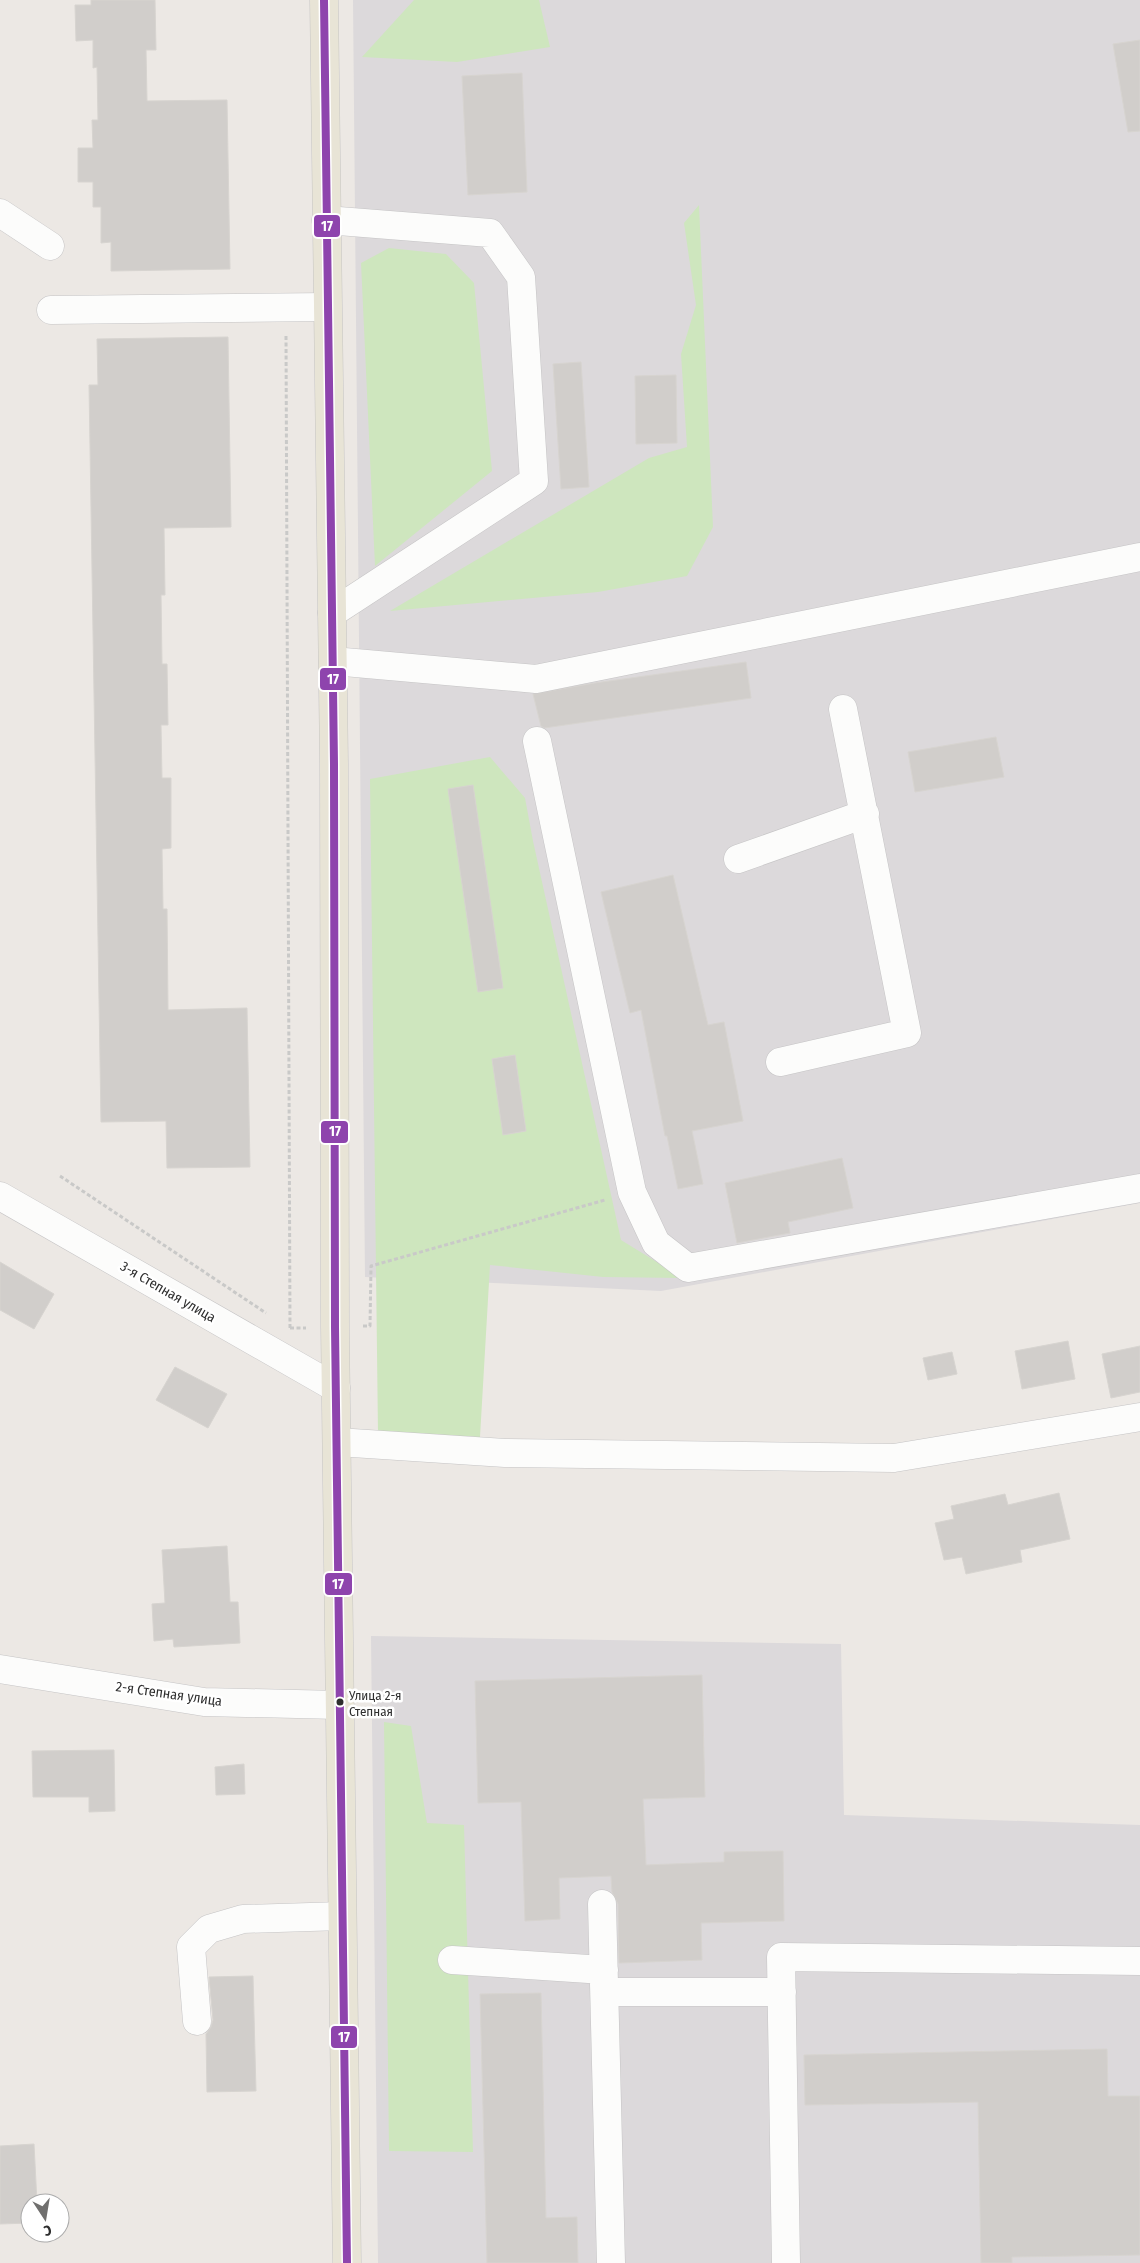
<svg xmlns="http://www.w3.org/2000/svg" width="1140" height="2263" font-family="'Fira Sans Condensed',sans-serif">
  <rect width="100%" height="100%" fill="#ece8e4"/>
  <path fill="#dcd9db" d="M353,0H1140V1203L661,1291L365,1277Z
    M371,1636L841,1644L844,1815L1140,1825V2263H378Z"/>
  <path fill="#cee6be" d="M414,0H539L550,47L457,62L362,57Z
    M699,205L713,527L687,576L598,592L390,611L649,458L687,447L681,354L696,305L684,223Z
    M389,248L446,254L474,283L492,471L375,566L361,263Z
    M490,757L525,798L533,841L621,1240L683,1278L603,1277L490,1265L480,1437L378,1433L370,779Z
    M384,1722L411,1726L427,1823L464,1825L473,2152L389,2151Z"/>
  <path fill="#d1cecb" stroke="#d7d4d0" d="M91,0H155L156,50H146L147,101L227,100L230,269L111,271V242L101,243V207H93V182H78V148H93L92,120H98L97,67L93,68V40L76,41L75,5H91Z
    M1140,40V131L1128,132L1113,44Z
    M522,73L527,192L468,195L462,76Z
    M228,337L231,527L164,528L165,595H161L162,664H167L168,725H161L162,778H171V848L162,849L163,909H167L168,1010L247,1008L250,1167L167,1168L166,1121L101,1122L89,385H98L97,339Z
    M581,362L589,487L561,489L553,364Z
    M676,375L677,443L636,444L635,376Z
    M746,662L751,698L544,728L541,726L533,694L595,683Z
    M996,737L1004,777L915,792L908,752Z
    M473,785L503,988L478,992L448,789Z
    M673,875L708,1025L724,1022L743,1121L692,1131L703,1184L678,1189L667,1136H665L641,1010L630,1013L601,892Z
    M515,1055L526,1131L503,1135L492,1059Z
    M842,1158L853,1208L788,1222L790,1233L737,1243L725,1183Z
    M0,1262L54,1294L34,1329L0,1310Z
    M1068,1341L1075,1379L1022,1389L1015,1351Z
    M1140,1346V1392L1111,1398L1102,1354Z
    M952,1352L957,1374L928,1380L923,1358Z
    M175,1367L227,1394L208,1428L156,1400Z
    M1059,1493L1070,1539L1020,1550L1022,1562L966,1574L962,1557L944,1560L935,1523L954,1519L951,1506L1005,1494L1008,1505Z
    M227,1546L230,1602H238L240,1643L174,1647L173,1639L154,1641L152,1604L165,1603L162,1550Z
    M702,1675L705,1797L643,1799L646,1865L724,1862V1852L783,1851L784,1921L701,1923L702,1960L619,1963L618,1904L612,1892L611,1876L559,1878L560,1919L525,1921L521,1802L478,1803L475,1681Z
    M114,1750L115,1811L89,1812V1797H33L32,1751Z
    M244,1764L245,1794L216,1795L215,1767Z
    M253,1976L256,2091L207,2092L206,2034L211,2027L213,2020L209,1977Z
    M541,1993L546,2218L577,2217L578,2263H487L480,1994Z
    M1107,2049L1108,2096H1140V2255L1012,2257V2263H981L978,2102L805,2105L804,2055Z
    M34,2144L37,2203H30V2223L0,2224V2146Z"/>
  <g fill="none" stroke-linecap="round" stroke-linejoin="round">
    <g stroke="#c5c4c5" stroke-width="29">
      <path id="minor" d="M0,213L50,246
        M326,220L490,233L521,277L534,481L332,613
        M51,310L327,307
        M333,661L536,679L1140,557
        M537,741L632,1192L656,1243L688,1268L1140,1188
        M738,859L865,814
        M780,1062L907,1033L843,709
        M0,1196L336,1388
        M337,1442L505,1453L894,1458L1140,1417
        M0,1669L204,1702L339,1705
        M602,1904L611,2263
        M452,1960L604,1970
        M605,1992H782
        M197,2021L191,1947L209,1929L243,1919L342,1916
        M786,2263L781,1957L1140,1961"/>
    </g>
    <g stroke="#c6c5c4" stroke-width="29">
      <path id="major" d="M324,0L334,764L335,1327L347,2263"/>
    </g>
    <path stroke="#c9c9c8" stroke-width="3" stroke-dasharray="4 2.5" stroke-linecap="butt" d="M286,336L290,1328
      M60,1176L266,1313
      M363,1326H370L371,1266L605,1200
      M290,1328H306"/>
    <use href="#minor" stroke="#fcfcfb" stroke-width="28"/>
    <use href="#major" stroke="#e8e4d6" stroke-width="28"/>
    <g stroke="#fff" stroke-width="11">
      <path id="bus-1" d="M324,0L334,764L335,1327L347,2263"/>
    </g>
    <use href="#bus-1" stroke="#8e44ad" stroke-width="8"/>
  </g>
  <circle fill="#2e2e2e" stroke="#fff" stroke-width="2" cx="340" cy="1702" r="4.5"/>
  <g text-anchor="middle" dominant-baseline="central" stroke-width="5" stroke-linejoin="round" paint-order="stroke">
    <g font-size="13" fill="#2e2e2e" stroke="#fff" text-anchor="start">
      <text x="349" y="1695">Улица 2-я<tspan x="349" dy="16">Степная</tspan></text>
    </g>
    <g font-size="14" fill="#2e2e2e" stroke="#fff">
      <text transform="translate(168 1292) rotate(30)">3-я Степная улица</text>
      <text transform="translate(169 1694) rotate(8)">2-я Степная улица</text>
    </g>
  </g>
  <g stroke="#fff" stroke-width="2">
    <rect x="313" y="214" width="28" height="24" rx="5" fill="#8e44ad"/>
    <rect x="319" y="667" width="28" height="24" rx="5" fill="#8e44ad"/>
    <rect x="320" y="1120" width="29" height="24" rx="5" fill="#8e44ad"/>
    <rect x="324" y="1572" width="29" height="24" rx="5" fill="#8e44ad"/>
    <rect x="330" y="2025" width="28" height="24" rx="5" fill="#8e44ad"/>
  </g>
  <g font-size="14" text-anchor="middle" font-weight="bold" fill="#fff">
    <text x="327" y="231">17</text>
    <text x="333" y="684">17</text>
    <text x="335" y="1136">17</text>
    <text x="338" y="1589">17</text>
    <text x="344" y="2042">17</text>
  </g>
  <g transform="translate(45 2218) rotate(168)"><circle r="24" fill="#ffffff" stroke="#ababab"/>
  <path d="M0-4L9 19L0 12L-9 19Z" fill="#706f6e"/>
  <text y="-8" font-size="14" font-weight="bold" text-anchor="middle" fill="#2e2e2e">С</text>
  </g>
</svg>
